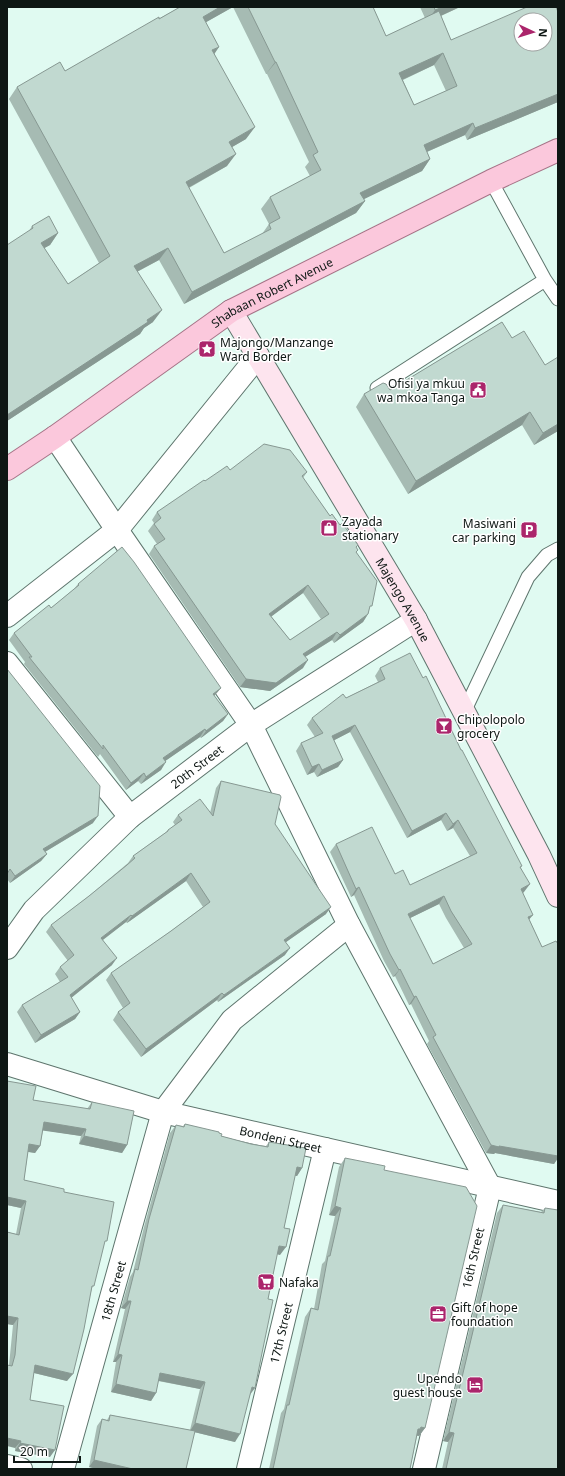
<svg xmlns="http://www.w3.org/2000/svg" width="565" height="1476" font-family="'Noto Sans',sans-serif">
  <rect width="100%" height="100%" fill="#e0faf1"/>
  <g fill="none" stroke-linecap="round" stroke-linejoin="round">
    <g stroke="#5e756d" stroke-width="15">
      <path id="lane" d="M491,181L545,280
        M377,388L545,280L558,299
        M464,712L528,577L547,555L558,549"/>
    </g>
    <g stroke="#5e756d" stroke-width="24">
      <g id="street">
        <path d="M55,437L117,530L251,725L349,925L490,1187L424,1469"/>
        <path d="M7,616L117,530L258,356"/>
        <path d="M7,663L130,817"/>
        <path id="s1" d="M7,948L34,910L130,817L251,725L416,620"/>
        <path id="s2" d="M7,1064L163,1112L558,1202"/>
        <path d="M7,1466L21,1469"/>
        <path id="s3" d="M63,1469L163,1112L232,1020L349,925"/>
        <path id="s4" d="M248,1469L325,1149"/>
      </g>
    </g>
    <g stroke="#5e756d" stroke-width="24">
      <g id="secondary">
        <path id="s5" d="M231,311L416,620L539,855L558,896"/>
      </g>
    </g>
    <g stroke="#a67387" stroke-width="24">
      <g id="primary">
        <path id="s6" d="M7,469L55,437L231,311L491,181L558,150"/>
      </g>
    </g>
    <use href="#lane" stroke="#fff" stroke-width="13"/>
    <use href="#street" stroke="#fff" stroke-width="22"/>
    <use href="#secondary" stroke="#fde4ee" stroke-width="22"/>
    <use href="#primary" stroke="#fbc8dc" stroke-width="22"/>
  </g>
  <path fill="#a6bbb3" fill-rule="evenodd" d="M180,7H373L386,36L425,18L420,7H460L441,16L451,40L558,12V102L467,140L465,135L427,152L430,159L422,171L363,199L365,201L356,213L184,304L159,260L137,272L153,322L144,328L140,334L7,421L29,231L32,226L58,233L50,245L44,248L68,284L99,263L9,99L17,87L65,71ZM233,7L266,74H267L309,162L305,167L310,176L270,197L261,209L269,224L262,234L224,253L189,188L227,166L232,147L246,139L214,54L206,22ZM434,65L446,91L414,105L403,80Z
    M502,322L558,431L534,445L522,425L408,494L356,407L364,394L390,390Z
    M230,470L307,472L303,478L330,516L340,525L358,545L356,547L357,553L369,609L368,614L363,622L334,643L332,640L305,657L303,668L270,691L240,687L149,554L154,546L157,544L148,531L154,523L152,520L157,512L205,481ZM303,593L321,619L290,640L271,616Z
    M78,584L221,688L214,696L228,714L223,721L201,738L200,737L165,761L161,770L141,784L138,781L126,790L100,754L98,757L24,664L25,662L9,640L14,633L51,608L74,589Z
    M380,668L461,750L521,868L524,892L523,893L529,919L542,947L558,944V1158L554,1164L495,1153L494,1154L486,1153L427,1044L429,1041L411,1004L409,1005L395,976L393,977L384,961L354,895L351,897L330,852L336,844L395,874L410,885L470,856L453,828L447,831L441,820L407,838L350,732L334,740L343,760L338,767L317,777L314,772L307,775L296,751L301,743L315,737L307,725L312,718L346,698L378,682L375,676ZM439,904L446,918L464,948L433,964L410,918Z
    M7,669L93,823L45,852L47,854L41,861L10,883L7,879Z
    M221,781L275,824L326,914L286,942L285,955L218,1002L217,1000L141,1057L113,1020L118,1012L123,1008L106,980L111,973L171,931L203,907L186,881L127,923L126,922L103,940L112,965L71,997L80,1012L75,1019L35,1043L17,1012L22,1005L60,982L55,974L60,967L68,961L46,932L51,925L89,896L128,863L133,856L165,833L168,830L175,825L173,822L178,815L210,813L216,788Z
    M7,1081L33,1100L87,1109L92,1102L127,1145L122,1153L79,1144L81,1136L43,1130L40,1146L35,1153L28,1152L24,1180L64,1192L104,1244L67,1381L34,1373L30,1400L50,1457L15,1451V1448L9,1365L13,1325L7,1324V1232L16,1234L21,1208L7,1205Z
    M185,1124L219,1133L221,1136L251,1144L266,1146L269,1142L302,1168L297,1176H295L284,1228L280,1255L277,1254L268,1299L250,1395L235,1442L194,1432L186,1469H97L89,1467L97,1426L102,1419L107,1420L110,1415L190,1430L200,1389L158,1381L156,1393L151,1401L111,1392L116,1362H113L125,1309L121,1308L130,1277L133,1272L144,1227L170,1133L176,1125L183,1126Z
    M345,1158L384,1170L425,1428L419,1436H417L410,1469H269L281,1413L284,1409L305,1317L311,1308L314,1309L322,1264L325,1261L335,1216L329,1215L339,1167Z
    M503,1205L541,1212L545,1208L558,1469H442L448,1442L443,1441L497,1213Z"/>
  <path fill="#879892" d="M220,7H233L194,29L203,17Z
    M443,7H460L427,22L435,10Z
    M219,47L211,59L212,50Z
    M443,53L434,65L391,85L399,73Z
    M275,62H276L266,74Z
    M558,94V102L467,140L475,128Z
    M473,123L465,135L415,157L424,145Z
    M255,127L246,139L220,154L229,142Z
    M236,154L227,166L177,194L186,182Z
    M430,159L422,171L352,205L360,193Z
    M365,201L356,213L184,304L192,292Z
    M58,233L50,245L32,255L41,243Z
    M168,248L159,260L125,278L134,266Z
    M162,310L153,322L144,328L140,334L7,421V415L147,320Z
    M530,412L522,425L408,494L416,481Z
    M558,424V431L534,445L543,433Z
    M308,585L303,593L264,622L269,614Z
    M368,614L363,622L334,643L340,635Z
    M337,632L332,640L297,662L303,654Z
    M308,660L303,668L270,691L240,687L246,679Z
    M221,688L215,695L208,702L213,694Z
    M228,714L223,721L201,738L206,731Z
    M355,725L350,732L327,744L332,736Z
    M205,729L200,737L158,766L163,758Z
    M343,760L338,767L317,777L322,770Z
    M166,762L161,770L141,784L146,777Z
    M319,764L314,772L307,775L312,767Z
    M144,773L138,781L126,790L131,783Z
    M446,813L441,820L407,838L412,831Z
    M98,816L93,823L38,856L43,849Z
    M458,820L453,828L447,831L453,824Z
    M47,854L41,861L10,883L15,876Z
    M191,873L186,881L127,923L132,916Z
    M530,884L524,892L516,896L521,889Z
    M359,887L354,895L351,897L356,889Z
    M444,896L439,904L402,922L408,914Z
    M331,907L326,914L279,947L284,940Z
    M131,915L126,922L96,945L101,938Z
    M533,915L527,922L528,917Z
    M290,948L285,955L218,1002L224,995Z
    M117,958L112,965L65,1003L70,995Z
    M400,969L395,976L393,977L399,970Z
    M222,993L217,1000L141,1057L146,1049Z
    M416,996L411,1004L409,1005L414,997Z
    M80,1012L75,1019L35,1043L41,1035Z
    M44,1122L86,1129L81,1136L39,1130Z
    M84,1136L127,1145L122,1153L79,1144Z
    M29,1144L40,1146L35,1153L24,1151Z
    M491,1145L499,1146L558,1156V1158L554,1164L495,1153L494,1154L486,1153Z
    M297,1167L302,1168L297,1176L292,1175Z
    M7,1197L26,1201L21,1208L7,1205Z
    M335,1206L341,1208L335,1216L329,1215Z
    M279,1246L286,1247L280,1255L274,1253Z
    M127,1301H131L125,1309L121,1308Z
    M7,1316L18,1318L13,1325L7,1324Z
    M118,1354L122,1355L116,1362H113Z
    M35,1365L73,1374L67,1381L30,1372Z
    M160,1373L205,1382L200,1389L155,1380Z
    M116,1384L156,1393L151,1401L111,1392Z
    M252,1387L255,1388L249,1396Z
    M195,1423L240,1434L235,1442L190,1431Z
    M421,1427L425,1428L419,1436L416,1435L418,1429Z
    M449,1432L454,1433L448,1442L443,1441Z
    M7,1438L21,1441L15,1448L7,1446Z
    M20,1443L55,1450L50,1457L15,1451Z
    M94,1460L133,1469H97L89,1467Z"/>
  <path fill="#c1d9d0" stroke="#879892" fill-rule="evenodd" d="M180,7H220L203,17L219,47L212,50L255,127L229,142L236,154L186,182L224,253L271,229L269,224L280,218L270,197L321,170L313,155L318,152L276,62H275L248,7H373L386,36L439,11L451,40L527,7H556L558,12V94L475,128L473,123L424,145L430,159L360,193L365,201L192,292L168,248L134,266L162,310L147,320L148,322L7,415V245L33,228L32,226L49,216L58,233L41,243L68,284L110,256L17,87L60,62L65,71L159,17V19ZM521,20H545V44H521ZM443,53L457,86L414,105L399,73Z
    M434,7H443L435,10Z
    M502,322L512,338L524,331L545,365L558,357V424L543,433L530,412L416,481L364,394L383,383L386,384L390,390Z
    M264,444L290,450L307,472L302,476L330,516L332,514L340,525L342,523L358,545L356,547L358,550L356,552L377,581L372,606H370L368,614L340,635L337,632L303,654L308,660L276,683L246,679L154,546L165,539L154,524L161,518L157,512L204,480L205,481L227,466L230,470ZM308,585L329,614L290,640L269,614Z
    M122,547L134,562L221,688L213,694L228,714L206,731L205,729L163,758L166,762L146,777L144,773L131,783L103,745V749L29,657H32L14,633L49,605L51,608L79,585L78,584Z
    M410,653L423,678L426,676L461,750H462L522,866L520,867L530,884L521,889L533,915L528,917L542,947L556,941L558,944V1156L499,1146V1147L491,1145L433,1037L436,1035L416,996L414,997L400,969L399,970L390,954L359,887L356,889L336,844L372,827L395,874L403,870L410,885L477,853L458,820L453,824L446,813L412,831L355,725L332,736L343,760L322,770L319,764L312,767L301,743L323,733L312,718L343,694L346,698L385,679L380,668ZM444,896L451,911L472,944L433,964L408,914Z
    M7,669L100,786L98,816L43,849L47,854L15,876L10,869L7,874Z
    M221,781L280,795L281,797L275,824L331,907L284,940L290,948L224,995L222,993L146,1049L118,1012L130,1003L111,973L171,931L210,902L191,873L132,916L131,915L101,938L117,958L70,995L80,1012L41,1035L22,1005L68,977L60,967L74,955L51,925L89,896L127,865L135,858L133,856L168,831V830L182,820L178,815L200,799L213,816Z
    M7,1081L36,1086L33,1100L90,1109L92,1102L134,1111L127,1145L84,1136L86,1129L44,1122L40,1146L29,1144L24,1180L64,1189V1192L114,1202L107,1241H105L94,1286H92L84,1329L73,1374L35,1365L30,1400L64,1406L55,1450L20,1443L21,1441L7,1438V1365L12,1366L15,1355L18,1318L7,1316V1232L19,1235L26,1201L7,1197Z
    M185,1124L219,1132V1133L222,1134L221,1136L251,1144L268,1147L269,1142L306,1148L302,1168L297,1167L284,1228L290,1229L286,1247L279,1246L268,1299L273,1300L262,1353L255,1388L252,1387L240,1434L195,1423L205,1382L160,1373L156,1393L116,1384L122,1355L118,1354L131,1301H127L135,1269L138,1270L149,1219L176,1125L184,1127Z
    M345,1158L385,1166L384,1170L466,1187L477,1206L425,1428L421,1427L420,1429H418L410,1469H273L287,1405H289L311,1308L318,1310L328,1256H330L341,1208L335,1206Z
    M503,1205L544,1213L545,1208L558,1210V1469H446L454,1433L449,1432Z
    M110,1415L195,1431L186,1469H133L94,1460L102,1419L109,1421Z"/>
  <defs>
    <g id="sight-square" transform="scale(0.9)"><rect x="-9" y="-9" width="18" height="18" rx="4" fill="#ab256b" stroke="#fff"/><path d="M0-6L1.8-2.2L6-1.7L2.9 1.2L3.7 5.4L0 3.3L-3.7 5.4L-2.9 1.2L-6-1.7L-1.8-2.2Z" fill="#fff"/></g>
    <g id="civic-square" transform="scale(0.9)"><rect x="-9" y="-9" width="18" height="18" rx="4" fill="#ab256b" stroke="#fff"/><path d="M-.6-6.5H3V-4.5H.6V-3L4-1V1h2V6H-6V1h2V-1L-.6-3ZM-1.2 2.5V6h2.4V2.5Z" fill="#fff"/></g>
    <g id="shop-square" transform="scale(0.9)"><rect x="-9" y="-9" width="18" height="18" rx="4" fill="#ab256b" stroke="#fff"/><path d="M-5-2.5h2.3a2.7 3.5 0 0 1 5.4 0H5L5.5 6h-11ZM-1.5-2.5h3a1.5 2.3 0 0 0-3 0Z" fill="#fff"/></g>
    <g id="parking-square" transform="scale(0.9)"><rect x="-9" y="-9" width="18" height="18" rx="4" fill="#ab256b" stroke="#fff"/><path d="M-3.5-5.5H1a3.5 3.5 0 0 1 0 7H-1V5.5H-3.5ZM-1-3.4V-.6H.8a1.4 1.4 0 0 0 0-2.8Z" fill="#fff"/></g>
    <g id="bar-square" transform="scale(0.9)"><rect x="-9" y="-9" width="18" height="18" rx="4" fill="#ab256b" stroke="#fff"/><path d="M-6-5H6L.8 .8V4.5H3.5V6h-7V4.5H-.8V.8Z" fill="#fff"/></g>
    <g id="supermarket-square" transform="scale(0.9)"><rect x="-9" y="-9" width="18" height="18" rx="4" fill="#ab256b" stroke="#fff"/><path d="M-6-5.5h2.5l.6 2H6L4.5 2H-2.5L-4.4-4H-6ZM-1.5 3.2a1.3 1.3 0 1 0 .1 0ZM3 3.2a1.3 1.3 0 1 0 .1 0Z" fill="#fff"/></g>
    <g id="office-square" transform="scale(0.9)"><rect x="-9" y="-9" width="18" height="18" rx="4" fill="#ab256b" stroke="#fff"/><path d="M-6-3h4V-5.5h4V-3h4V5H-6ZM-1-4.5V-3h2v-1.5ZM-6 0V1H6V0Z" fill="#fff"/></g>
    <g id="hotel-square" transform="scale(0.9)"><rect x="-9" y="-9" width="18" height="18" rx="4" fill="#ab256b" stroke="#fff"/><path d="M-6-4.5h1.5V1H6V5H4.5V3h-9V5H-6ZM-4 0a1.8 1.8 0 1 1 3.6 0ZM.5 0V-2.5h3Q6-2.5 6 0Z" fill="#fff"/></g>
  </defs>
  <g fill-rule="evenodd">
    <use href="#sight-square" x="207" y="349"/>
    <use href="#civic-square" x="478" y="390"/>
    <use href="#shop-square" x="329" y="528"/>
    <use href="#parking-square" x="529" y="530"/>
    <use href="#bar-square" x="444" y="726"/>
    <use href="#supermarket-square" x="266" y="1282"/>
    <use href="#office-square" x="438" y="1314"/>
    <use href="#hotel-square" x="475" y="1385"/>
  </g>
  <g text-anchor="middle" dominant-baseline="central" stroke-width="3" stroke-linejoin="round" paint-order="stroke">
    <g font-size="12" fill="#0e1714" stroke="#fff">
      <text stroke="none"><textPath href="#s6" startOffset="319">Shabaan Robert Avenue</textPath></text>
      <text stroke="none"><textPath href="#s5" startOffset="336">Majengo Avenue</textPath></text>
      <text stroke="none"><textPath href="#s1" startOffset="264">20th Street</textPath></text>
      <text stroke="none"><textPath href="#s2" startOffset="284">Bondeni Street</textPath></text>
      <text transform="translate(473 1258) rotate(-77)">16th Street</text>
      <text stroke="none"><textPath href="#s3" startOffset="185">18th Street</textPath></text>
      <text stroke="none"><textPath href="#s4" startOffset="140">17th Street</textPath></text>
    </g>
    <g font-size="12" fill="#0e1714" stroke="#fff" text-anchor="start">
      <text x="220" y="342">Majongo/Manzange<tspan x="220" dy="14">Ward Border</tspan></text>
      <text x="465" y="383" text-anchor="end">Ofisi ya mkuu<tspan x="465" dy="14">wa mkoa Tanga</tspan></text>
      <text x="342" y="521">Zayada<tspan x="342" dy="14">stationary</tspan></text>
      <text x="516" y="523" text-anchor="end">Masiwani<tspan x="516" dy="14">car parking</tspan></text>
      <text x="457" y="719">Chipolopolo<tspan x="457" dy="14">grocery</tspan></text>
      <text x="279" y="1282">Nafaka</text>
      <text x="451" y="1307">Gift of hope<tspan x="451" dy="14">foundation</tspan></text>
      <text x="462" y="1378" text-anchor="end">Upendo<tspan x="462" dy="14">guest house</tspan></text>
    </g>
  </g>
  <rect width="565" height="1476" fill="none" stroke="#0e1714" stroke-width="16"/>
  <g transform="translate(533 32) rotate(94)"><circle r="19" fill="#ffffff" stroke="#9fa2a1"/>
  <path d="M0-3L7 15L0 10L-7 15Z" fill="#ab256b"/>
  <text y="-6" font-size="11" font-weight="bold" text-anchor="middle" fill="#0e1714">N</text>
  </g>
  <path d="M14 1456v6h66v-6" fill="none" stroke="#0e1714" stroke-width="2"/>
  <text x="20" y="1456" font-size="12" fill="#0e1714" stroke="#ffffff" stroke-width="3" paint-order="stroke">20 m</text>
</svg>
